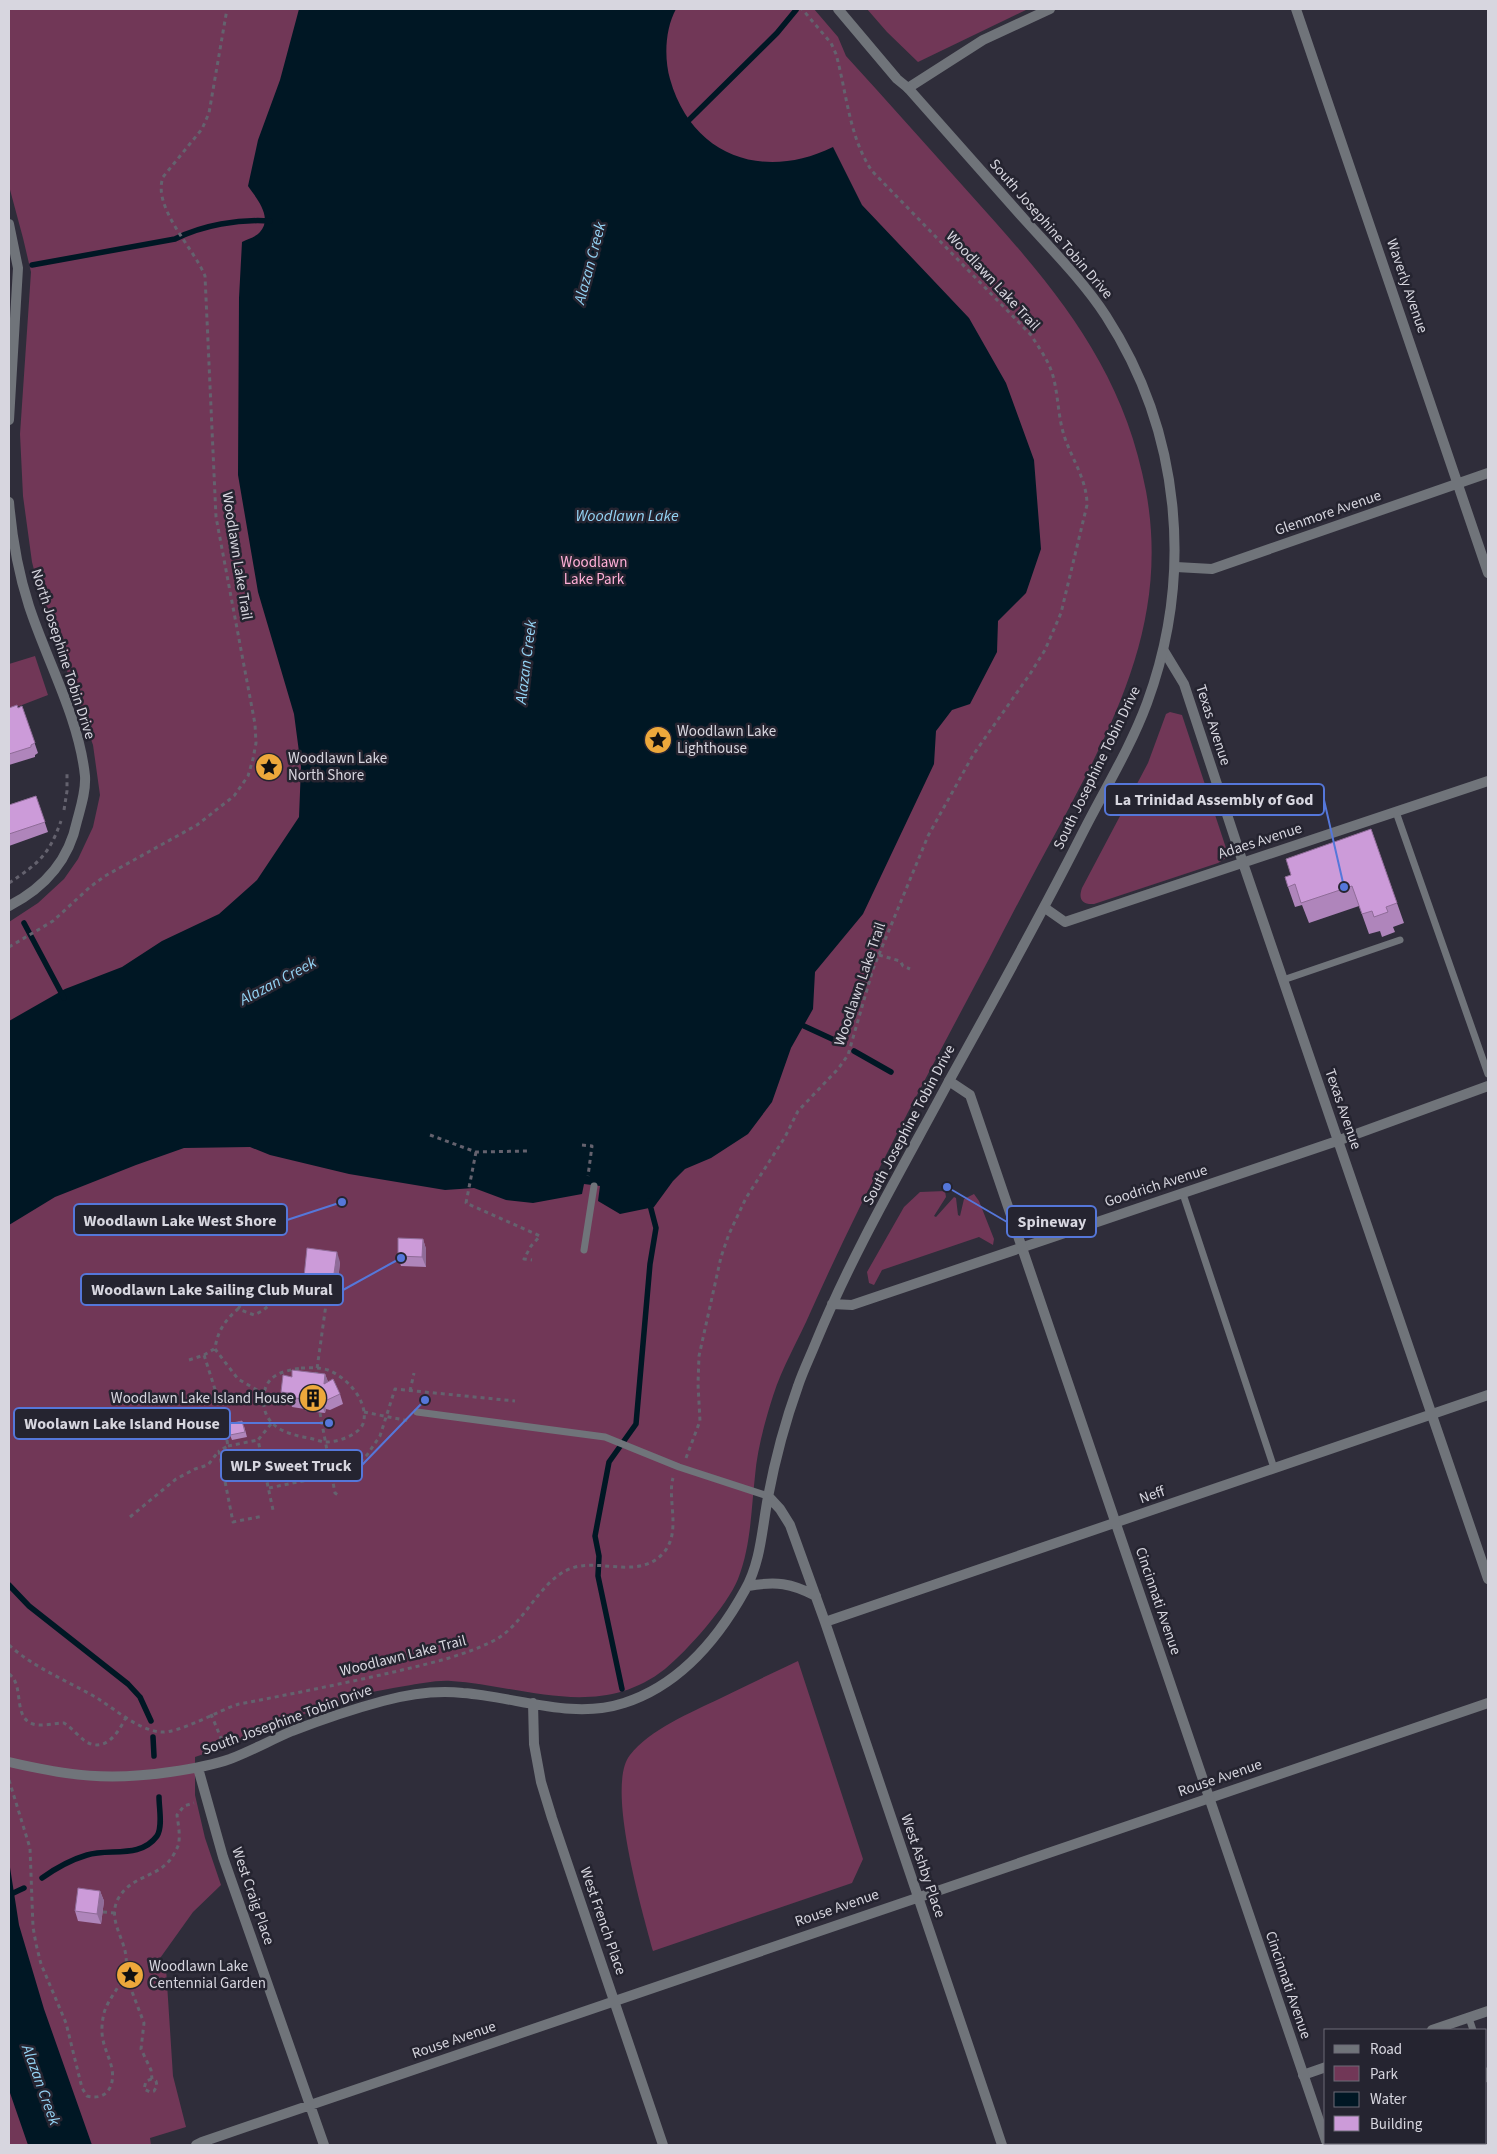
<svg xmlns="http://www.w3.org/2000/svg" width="1497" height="2154" font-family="'Source Sans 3',sans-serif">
  <rect width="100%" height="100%" fill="#2f2d3a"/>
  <path fill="#713757" d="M9,9H814L838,37L846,56C888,102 929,148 971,195C1053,286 1123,366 1146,491C1169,617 1118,716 1061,823C1037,867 1013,912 990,957C928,1074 865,1190 811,1311C799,1339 782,1367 773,1396C765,1421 757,1450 755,1476C751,1511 751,1546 738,1579C727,1606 687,1651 665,1669C599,1721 525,1686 451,1681C436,1680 419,1684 405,1686C389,1689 374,1691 359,1695C303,1712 250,1738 195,1757V1795L205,1838L221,1885L193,1912L158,1961L166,1968L173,2076L186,2127L150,2138L151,2145H9V922L38,903L64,879L78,859L93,827L100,795L93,745L41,597L32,562L23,496L20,434L31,272L23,238L9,186Z
    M867,9H1028L918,62L887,32Z
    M35,656L48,695L9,710V664Z
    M1170,712L1182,715L1228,854L1226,858L1218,863L1094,904C1082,905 1078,899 1082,888L1148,763L1166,714Z
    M945,1191L946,1197L934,1216L936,1217L954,1197L956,1198L958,1215L960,1216L964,1199L974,1194L979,1201L994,1239L993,1245L979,1237L882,1270L874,1285L869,1283L867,1272L904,1207L920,1192Z
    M798,1661L863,1859L852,1883L653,1951C643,1913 605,1786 630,1755C649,1730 692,1712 719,1699C746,1686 772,1673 798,1661Z"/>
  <path fill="#001724" d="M299,9H676C665,29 664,58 670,79C692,157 764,181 833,147L862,205L969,318L1006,383L1034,460L1041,549L1026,593L998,621L997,652L970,704L952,710L936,731L934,764L863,914L815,972L813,1009L791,1048L772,1102L748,1134L711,1158L685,1169L673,1181L654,1207L620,1214L598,1201L600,1186L584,1184L582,1194L533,1203L506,1200L474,1188L445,1190L349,1174L270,1155L250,1147L184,1148L136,1165L55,1197L9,1225V1021L65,989L122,967L162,941L219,914L257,880L299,817L301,767L294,714L258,592L238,475L239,298L242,242C247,239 256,237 260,232C273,217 257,199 248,186L258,140L280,80Z
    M9,1861L19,1925L44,2009L92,2145H28L9,2090Z"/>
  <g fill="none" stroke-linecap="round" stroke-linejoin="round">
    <path stroke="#001724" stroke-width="5.5" d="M689,120L777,33L796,10
      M32,265L175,239C203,225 238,219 270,221
      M24,923L64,998
      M804,1026L843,1044
      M854,1051L891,1072
      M9,1585L29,1606L128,1684L140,1697L151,1721
      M622,1689L598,1576L599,1556L595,1536L609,1462L636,1424L650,1264L656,1228L649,1201
      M153,1737L154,1756
      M42,1878C56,1868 70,1860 87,1855C110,1848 140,1859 157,1836C163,1827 159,1808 159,1797
      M9,1895L24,1888"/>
    <path stroke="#64626e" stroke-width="3" stroke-dasharray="4 4" stroke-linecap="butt" d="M64,810L67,791V771
      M9,883C39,863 49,855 61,821
      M9,947L53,921L90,887L105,876L197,825L234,796L248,776L253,759L256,743L255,724L216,517L205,276C194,248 152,208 163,177L202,129L209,113L227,9
      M879,955L900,961L903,966L910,969
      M430,1135L476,1152L527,1151
      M582,1145L592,1146L588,1176
      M476,1152L466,1203L540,1236L531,1246L524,1259L532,1260
      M238,1309L251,1289
      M204,1355L214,1349
      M189,1360L204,1355L221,1408L228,1446L219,1451L233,1522L263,1516
      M301,1368C310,1368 319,1367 328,1370C346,1377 367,1399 364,1420C363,1434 337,1443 324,1442C319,1441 314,1439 309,1438C284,1434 260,1425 264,1394C267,1374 284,1371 301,1368Z
      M316,1376L328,1290
      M410,1391L414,1373
      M264,1394L238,1379L215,1349C217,1332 225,1320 238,1309L254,1315L262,1311L287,1291L295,1292L308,1281
      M364,1412L409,1421
      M320,1413L335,1493L338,1495
      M271,1424L258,1440L273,1510
      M228,1446L258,1440
      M686,1458L700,1421L698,1384L699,1356L721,1257L729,1234L746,1198L785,1137L798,1111L838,1069L848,1055L873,969L928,836L973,755L1030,674L1045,650L1061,613L1087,505C1087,478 1070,457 1063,432C1058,414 1058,394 1053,376C1049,361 1039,348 1031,335L872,171C849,137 847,94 836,54L831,43L802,9
      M263,1460L284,1478L295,1481
      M269,1488L332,1475L355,1467L367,1455L380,1436L395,1389L515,1401
      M130,1517L176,1479L195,1469L208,1465L218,1452
      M9,1645C34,1668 68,1681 97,1698C116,1710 137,1729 160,1732C179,1734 219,1710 239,1704C292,1694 346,1683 398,1671C431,1663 464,1656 495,1640C525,1624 540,1579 572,1568C602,1558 641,1581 665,1551C681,1530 667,1499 673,1478
      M9,1674C25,1685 12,1717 33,1724C41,1727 55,1723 64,1723C72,1728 78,1736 85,1741C105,1754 119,1732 126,1717
      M211,1714L223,1743
      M9,1780L30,1848L33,1927L36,1944L41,1964L66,2023L82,2088L87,2096C106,2101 115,2087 112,2069C110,2059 105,2050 103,2040C101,2031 102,2022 104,2013C109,1996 125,1983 126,1965C129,1942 106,1922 118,1899C132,1873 162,1879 175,1852C177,1848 179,1845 179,1841C180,1833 178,1823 177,1815L184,1806L194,1803
      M103,1912L115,1913
      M123,1979L131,1989L144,2023L141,2049L151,2070L152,2079L156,2081L157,2086L154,2091L150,2092L144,2089L146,2081L152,2079"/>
    <path stroke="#70747a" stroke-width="7" d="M1396,812L1488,1074
      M1283,980L1400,940
      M1183,1194L1274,1468
      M584,1250L594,1186
      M417,1412L605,1437L679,1467L768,1496
      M1469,2018L1473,2030
      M1486,2071L1488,2079"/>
    <path stroke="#70747a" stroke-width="10" d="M1296,9L1488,573
      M908,88L983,40L1050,9
      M9,224L18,268L9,420
      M9,502C12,537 18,572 29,606C47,661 79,718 85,776C86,791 81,806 77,821C69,860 44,888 9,906
      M1176,567L1212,569L1488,473
      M1164,651L1184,684L1243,863L1488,1579
      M1045,908L1065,922L1488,781
      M832,1304L852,1305L1337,1141L1488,1086
      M768,1496L780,1509L790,1525L825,1622L1002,2145
      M748,1586C776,1581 791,1583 816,1596
      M825,1622L1488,1395
      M533,1703L534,1744L541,1782L552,1818L663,2145
      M9,1762C69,1776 109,1781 170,1772C191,1769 210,1766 230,1759C251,1751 271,1740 292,1731C321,1720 353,1709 383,1701C409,1694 436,1690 463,1693C517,1697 572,1720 624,1703C680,1685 718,1639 745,1590C761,1562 762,1528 768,1497C775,1460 785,1422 798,1386C803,1371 810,1357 816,1342C853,1252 903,1167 949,1081
      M198,1768L223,1857L324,2145
      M1432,2030L1488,2011
      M1303,2075L1326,2067
      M196,2145L202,2142L1488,1703"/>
    <path stroke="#70747a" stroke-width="10" d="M838,9L897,79L908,88C947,132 986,176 1025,220C1053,251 1083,281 1106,316C1181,432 1194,575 1147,703C1130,749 1103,792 1081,836C1039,919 994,1000 949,1081L970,1095L1326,2141"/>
  </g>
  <path fill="#af85bb" d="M22,706L38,753L35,755V757L9,765V708H18Z
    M36,796L48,832L9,846V805Z
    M1371,829L1404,923L1393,927L1395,932L1382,937L1380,931L1369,934L1359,906L1309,923L1302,905L1295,907L1288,887L1291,875Z
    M423,1239L426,1249V1267L401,1266L398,1256Z
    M340,1262L337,1291L307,1288L304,1277Z
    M325,1374L328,1382L340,1394L343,1404L330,1410L326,1409L325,1413L306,1411L305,1409L292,1407L291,1403L285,1402L281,1392L292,1377Z
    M244,1426L247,1437L232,1440L230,1435Z
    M100,1891L104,1901L101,1924L78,1921L75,1911Z"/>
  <path fill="#8f6c98" d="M423,1239L426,1249V1267L422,1257Z
    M337,1252L340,1262L337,1291L333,1281Z
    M325,1374L329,1384H324Z
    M322,1399L326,1409L325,1413L321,1403Z
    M100,1891L104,1901L101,1924L97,1914Z"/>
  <path fill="#cc9bd9" stroke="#8f6c98" d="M17,705L18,708L22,706L35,743L31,745V747L9,754V708Z
    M36,796L45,822L9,834V805Z
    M1371,829L1397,903L1386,907L1388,912L1374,917L1372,911L1362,914L1352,886L1301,903L1295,884L1288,887L1285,877L1291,875L1286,859Z
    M398,1238L423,1239L422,1257L398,1256Z
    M307,1248L337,1252L333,1281L304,1277Z
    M292,1370L325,1374L324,1384L333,1379L340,1394L327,1400L322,1399L321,1403L302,1401V1399L289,1397V1393L281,1392L283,1375L292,1377Z
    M242,1421L245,1432L230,1435L228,1424Z
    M78,1888L100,1891L97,1914L75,1911Z"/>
  <defs>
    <g id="sight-disc" transform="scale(1.4375)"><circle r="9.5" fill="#eda83b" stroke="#252430"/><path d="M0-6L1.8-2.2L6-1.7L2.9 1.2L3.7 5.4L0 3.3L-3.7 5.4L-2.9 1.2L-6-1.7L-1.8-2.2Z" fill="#111"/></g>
    <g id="building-disc" transform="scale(1.4375)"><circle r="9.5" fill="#eda83b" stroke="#252430"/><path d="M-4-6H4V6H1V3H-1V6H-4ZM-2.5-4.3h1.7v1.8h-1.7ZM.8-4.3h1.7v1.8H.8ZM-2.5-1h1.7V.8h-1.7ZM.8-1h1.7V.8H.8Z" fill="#111"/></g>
  </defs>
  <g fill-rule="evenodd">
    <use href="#sight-disc" x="658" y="740"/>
    <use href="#sight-disc" x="269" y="767"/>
    <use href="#building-disc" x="313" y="1398"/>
    <use href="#sight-disc" x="130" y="1975"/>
  </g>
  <g text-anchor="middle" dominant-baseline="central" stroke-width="5" stroke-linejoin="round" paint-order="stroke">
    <g font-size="15" fill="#d7d6df" stroke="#252430">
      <text transform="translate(1051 229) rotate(49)">South Josephine Tobin Drive</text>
      <text transform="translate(993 281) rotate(47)">Woodlawn Lake Trail</text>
      <text transform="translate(1407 286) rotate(71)">Waverly Avenue</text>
      <text transform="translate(1328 513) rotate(-19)">Glenmore Avenue</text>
      <text transform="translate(237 556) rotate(81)">Woodlawn Lake Trail</text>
      <text transform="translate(63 654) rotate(72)">North Josephine Tobin Drive</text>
      <text transform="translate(1213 725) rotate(72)">Texas Avenue</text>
      <text transform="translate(1097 768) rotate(-64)">South Josephine Tobin Drive</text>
      <text transform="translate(1260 841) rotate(-18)">Adaes Avenue</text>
      <text transform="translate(860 984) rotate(-71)">Woodlawn Lake Trail</text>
      <text transform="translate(1343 1109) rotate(71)">Texas Avenue</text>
      <text transform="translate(909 1125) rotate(-62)">South Josephine Tobin Drive</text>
      <text transform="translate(1156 1186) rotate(-18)">Goodrich Avenue</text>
      <text transform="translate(1152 1495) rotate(-19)">Neff</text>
      <text transform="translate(1158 1601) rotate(71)">Cincinnati Avenue</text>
      <text transform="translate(403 1656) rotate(-14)">Woodlawn Lake Trail</text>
      <text transform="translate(287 1720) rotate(-20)">South Josephine Tobin Drive</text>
      <text transform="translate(1220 1778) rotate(-19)">Rouse Avenue</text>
      <text transform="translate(923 1866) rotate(71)">West Ashby Place</text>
      <text transform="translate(253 1896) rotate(71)">West Craig Place</text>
      <text transform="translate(837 1908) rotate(-19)">Rouse Avenue</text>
      <text transform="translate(603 1921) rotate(71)">West French Place</text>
      <text transform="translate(1288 1985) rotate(71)">Cincinnati Avenue</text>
      <text transform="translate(454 2040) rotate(-19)">Rouse Avenue</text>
    </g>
    <g font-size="15" fill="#ffafd7" stroke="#252430">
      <text x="594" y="562">Woodlawn<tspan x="594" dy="17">Lake Park</tspan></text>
    </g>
    <g font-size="15" fill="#d7d6df" stroke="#252430" text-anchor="start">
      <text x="677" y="731">Woodlawn Lake<tspan x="677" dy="17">Lighthouse</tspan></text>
      <text x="288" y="758">Woodlawn Lake<tspan x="288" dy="17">North Shore</tspan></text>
      <text x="294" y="1398" text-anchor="end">Woodlawn Lake Island House</text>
      <text x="149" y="1966">Woodlawn Lake<tspan x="149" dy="17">Centennial Garden</tspan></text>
    </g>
    <g font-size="16" font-style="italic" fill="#94d3f4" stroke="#252430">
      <text transform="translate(590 263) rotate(-75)">Alazan Creek</text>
      <text x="627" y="516">Woodlawn Lake</text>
      <text transform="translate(526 662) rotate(-83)">Alazan Creek</text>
      <text transform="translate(278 981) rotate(-28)">Alazan Creek</text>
      <text transform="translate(41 2085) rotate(70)">Alazan Creek</text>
    </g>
  </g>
  <path fill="none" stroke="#5577da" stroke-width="2" d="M1344 887L1324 800M342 1202L287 1220M947 1187L1007 1222M401 1258L343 1290M329 1423L230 1423M425 1400L362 1465"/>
  <g fill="#5577da" stroke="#252430" stroke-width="2">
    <circle cx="1344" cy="887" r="5"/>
    <circle cx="342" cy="1202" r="5"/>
    <circle cx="947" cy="1187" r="5"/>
    <circle cx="401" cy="1258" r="5"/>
    <circle cx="329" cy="1423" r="5"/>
    <circle cx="425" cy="1400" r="5"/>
  </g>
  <g fill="#252430" stroke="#5577da" stroke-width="2">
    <rect x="1105" y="784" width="219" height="31" rx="5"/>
    <rect x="74" y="1204" width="213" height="31" rx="5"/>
    <rect x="1007" y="1206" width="89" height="31" rx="5"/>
    <rect x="81" y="1274" width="262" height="31" rx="5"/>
    <rect x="14" y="1408" width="216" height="31" rx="5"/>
    <rect x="221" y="1450" width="141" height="31" rx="5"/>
  </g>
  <g font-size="16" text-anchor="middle" font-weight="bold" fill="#d7d6df">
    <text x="1214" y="805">La Trinidad Assembly of God</text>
    <text x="180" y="1226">Woodlawn Lake West Shore</text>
    <text x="1052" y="1227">Spineway</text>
    <text x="212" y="1295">Woodlawn Lake Sailing Club Mural</text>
    <text x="122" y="1429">Woolawn Lake Island House</text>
    <text x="291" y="1471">WLP Sweet Truck</text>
  </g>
  <rect width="1497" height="2154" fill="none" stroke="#d7d6df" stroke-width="20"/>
  <rect x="1324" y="2029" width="162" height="115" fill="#252430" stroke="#6c6b76"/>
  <rect x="1334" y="2045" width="25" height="8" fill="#70747a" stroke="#6c6b76"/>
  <text x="1370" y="2054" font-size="15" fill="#d7d6df">Road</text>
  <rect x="1334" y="2066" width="25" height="15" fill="#713757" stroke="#6c6b76"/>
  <text x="1370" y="2079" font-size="15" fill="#d7d6df">Park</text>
  <rect x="1334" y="2092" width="25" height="15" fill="#001724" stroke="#6c6b76"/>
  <text x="1370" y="2104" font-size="15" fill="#d7d6df">Water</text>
  <rect x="1334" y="2116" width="25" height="15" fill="#cc9bd9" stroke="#6c6b76"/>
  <text x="1370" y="2129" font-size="15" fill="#d7d6df">Building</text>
</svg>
